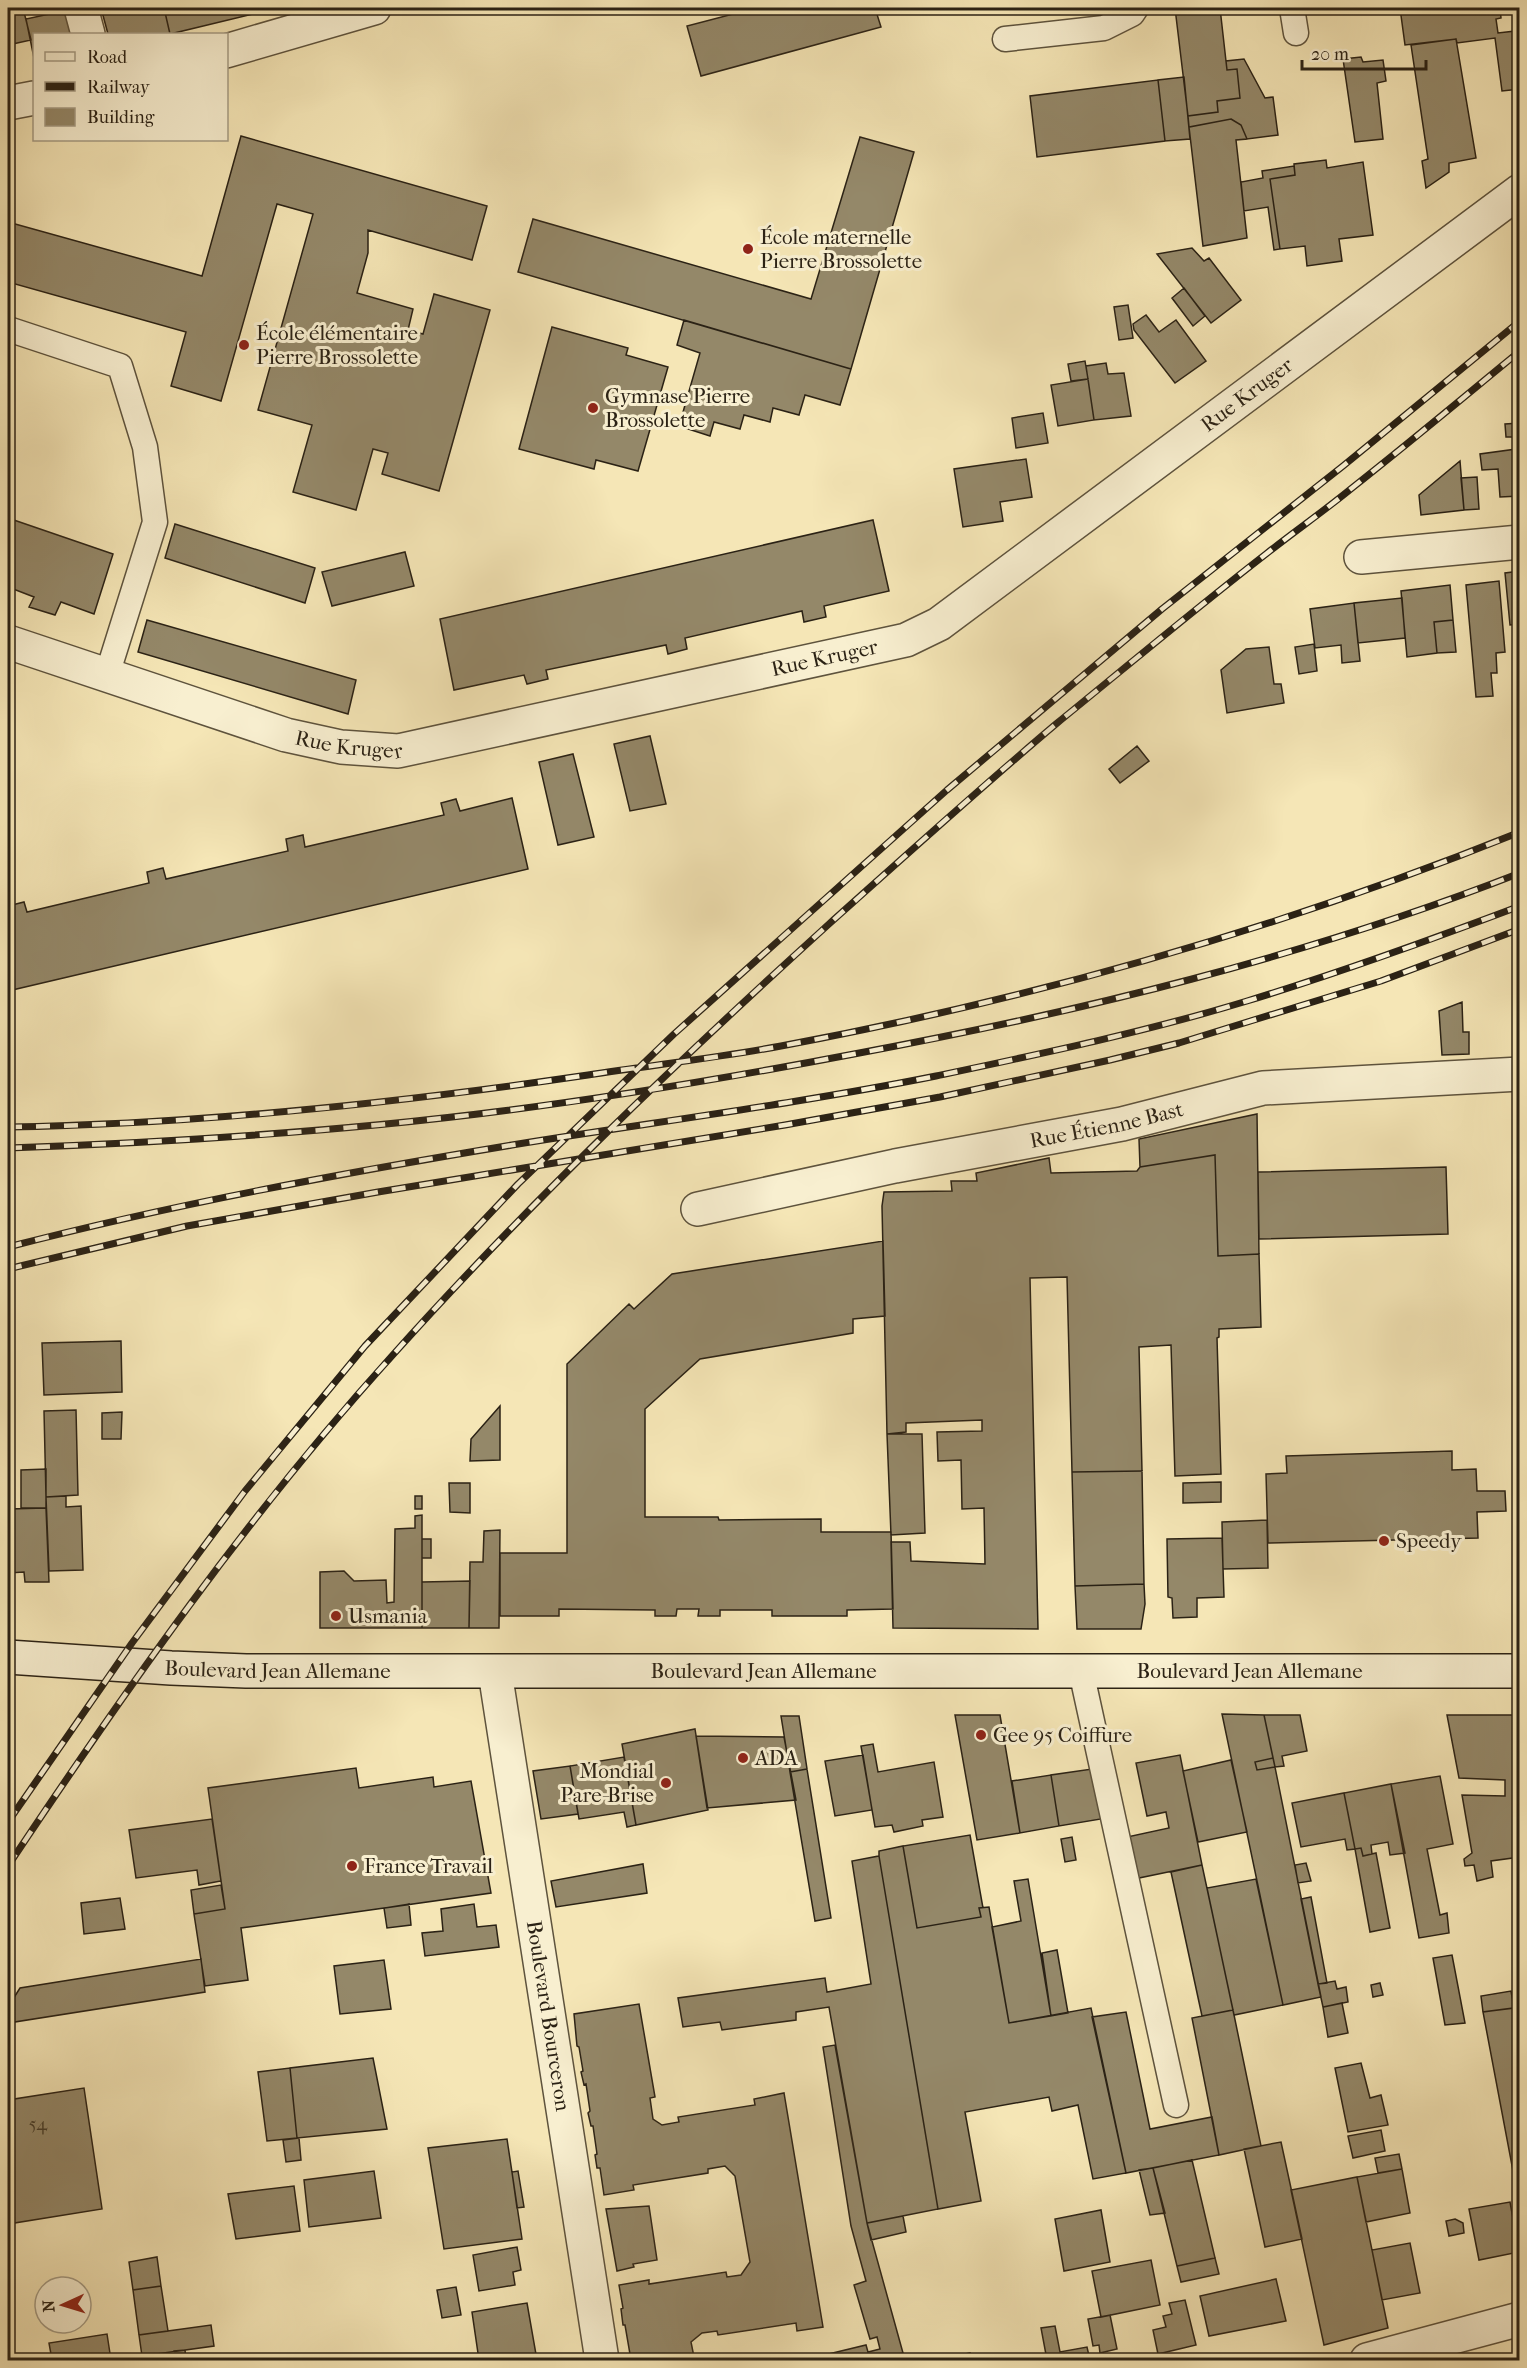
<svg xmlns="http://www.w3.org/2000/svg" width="1527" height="2368" font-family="'IM FELL French Canon',serif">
  <rect width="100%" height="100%" fill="#f5e6b6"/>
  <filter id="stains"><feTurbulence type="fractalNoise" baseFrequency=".00333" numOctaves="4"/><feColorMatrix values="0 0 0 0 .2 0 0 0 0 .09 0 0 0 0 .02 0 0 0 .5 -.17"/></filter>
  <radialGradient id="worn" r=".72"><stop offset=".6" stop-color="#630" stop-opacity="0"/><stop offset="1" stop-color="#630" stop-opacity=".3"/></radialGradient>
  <path fill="#948869" stroke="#2b2215" stroke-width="1.5" d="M8,8H23L31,40L8,45Z
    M101,8H164L170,34H108Z
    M164,8H278L170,34Z
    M756,8H875L881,27L701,76L687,26Z
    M1175,8H1220L1227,70L1237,69L1240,98L1217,101L1218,112L1188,116Z
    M1400,8H1500L1501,18L1496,19L1498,33L1515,31L1514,21L1519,20L1520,89L1502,91L1495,38L1457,43L1456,39L1405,45Z
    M68,10L75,34H34V58L26,19Z
    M1456,39L1476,158L1449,163V172L1426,188L1422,161L1428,159L1411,45Z
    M1361,57L1363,62L1383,60L1386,81L1377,83L1383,139L1355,142L1343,59Z
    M1244,59L1265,98L1273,97L1278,135L1247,139L1241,125L1231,119L1189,127L1188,116L1218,112L1217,101L1240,98L1237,69L1227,70L1226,61Z
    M1184,77L1190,139L1165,141L1158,80Z
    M1158,80L1165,141L1037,157L1030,96Z
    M1231,119L1241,125L1247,139L1236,140L1247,238L1203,246L1189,127Z
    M241,136L487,206L472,260L368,230V253L357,293L413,309L408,330L423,334L434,294L490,310L439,491L382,474L388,453L373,449L356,510L293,492L312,425L258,410L313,214L277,204L221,401L171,386L186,332L8,282V222L202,276Z
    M860,137L914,152L851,369L518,272L533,219L811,299Z
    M1326,160L1327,168L1363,162L1373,235L1339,239L1342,261L1307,266L1305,246L1280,249L1270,179L1295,175L1294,164Z
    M1294,166L1295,175L1270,179L1280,249L1274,250L1268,207L1244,211L1241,182L1263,178L1262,171Z
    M1192,248L1204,261L1209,258L1241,300L1211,323L1157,254Z
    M1184,288L1205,316L1193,326L1172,298Z
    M1128,305L1133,338L1119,340L1114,307Z
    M1146,315L1159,332L1176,320L1206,361L1175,383L1134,330L1133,324Z
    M684,320L851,369L840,405L805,395L799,415L773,408L770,422L744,415L740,429L714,422L710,436L679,426L700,353L677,345Z
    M552,327L628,348L626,355L668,367L638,471L596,460L594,469L519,449Z
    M1085,361L1088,379L1071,381L1068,364Z
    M1106,363L1108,374L1124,373L1131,416L1094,420L1086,366Z
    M1088,379L1094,420L1058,426L1051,385Z
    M1043,413L1048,443L1016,448L1012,418Z
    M1520,423V496L1500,497L1498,469L1482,470L1480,454L1516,449L1514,437H1506L1505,424Z
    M1026,459L1032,497L1000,502L1003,521L963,527L954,469Z
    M1460,461L1464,510L1421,515L1419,495Z
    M1477,477L1479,509L1464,510L1461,478Z
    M8,518L113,554L94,614L61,602L55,615L29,607L34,597L8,587Z
    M873,520L889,591L824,606L826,617L804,622L802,611L685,638L687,649L668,654L666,645L546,670L548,679L527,684L524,675L454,690L440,619Z
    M175,524L315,568L305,603L165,558Z
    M405,552L414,586L332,606L322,572Z
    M1520,571V624L1510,625L1505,573Z
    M1499,581L1505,652L1496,653L1497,673H1491L1493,696L1476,697L1466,585Z
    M1450,585L1453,620L1434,622L1437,653L1407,657L1401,591Z
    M1402,598L1405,638L1358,643L1354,603Z
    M1354,603L1360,661L1342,663L1341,645L1315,648L1310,609Z
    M147,620L356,680L348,714L138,652Z
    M1453,620L1456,652L1437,653L1434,622Z
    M1314,644L1317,671L1299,674L1295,647Z
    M1269,647L1274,684H1281L1284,703L1227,713L1221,670L1246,649Z
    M650,736L666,804L630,811L614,744Z
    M1137,746L1149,761L1120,783L1109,769Z
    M573,754L594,837L558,845L539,762Z
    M512,798L528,869L8,991V906L24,902L27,912L149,883L147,872L163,868L166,879L288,851L286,839L303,835L305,847L444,815L441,803L456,799L460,811Z
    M1462,1002L1463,1032H1469V1054L1442,1055L1439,1011Z
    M1257,1114L1259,1254L1218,1256L1215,1155L1140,1167L1139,1139Z
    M1215,1155L1218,1256L1259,1254L1261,1327L1219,1329V1337L1217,1338L1221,1474L1175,1476L1171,1345L1139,1347L1142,1471L1072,1472L1067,1277L1030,1278L1038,1629L893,1628L891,1542H910L911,1561L985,1564L984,1508L962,1509L961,1460L938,1461L937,1432L982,1431V1420L906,1423V1432L887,1434L882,1206L884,1192L952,1191L951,1181H977L976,1173L1049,1158L1051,1173L1137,1171L1140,1167Z
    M1446,1167L1448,1234L1259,1239L1258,1172Z
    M883,1241L885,1316L853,1319V1333L700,1359L645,1409V1517H718L719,1520L821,1519V1532H891L893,1609L847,1610V1616H772V1610H720V1616H698L699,1609H677L676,1616H655V1610L559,1609V1616H500V1553H567V1364L629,1304L634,1309L672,1274Z
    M121,1341L122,1392L44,1395L42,1343Z
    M500,1406V1460L470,1461L471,1439Z
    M76,1410L78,1495L46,1497L44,1411Z
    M122,1412L121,1439H102V1413Z
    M887,1434H922L925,1533L891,1535Z
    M1452,1451V1470L1476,1469L1477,1491H1505L1506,1511L1477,1512L1478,1538L1268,1543L1266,1474L1287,1473L1286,1456Z
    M46,1469V1508H21V1470Z
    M1142,1471L1144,1584L1075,1586L1072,1472Z
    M1221,1482V1502L1183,1503V1483Z
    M449,1483H470V1513L450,1512Z
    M66,1496V1507L81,1506L83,1570L49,1571L46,1497Z
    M415,1496H422V1509H415Z
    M46,1508L49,1582H25L24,1572L8,1573V1509Z
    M422,1515V1628H320V1572L344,1571L354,1581L386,1580L387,1603L394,1602L395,1529L415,1528V1516Z
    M1267,1520L1268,1568L1223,1569L1222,1522Z
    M500,1530L499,1628H469L470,1562H483L484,1531Z
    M1222,1538L1224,1597L1197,1598V1617L1173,1618L1172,1598L1168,1597L1167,1539Z
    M422,1539H431V1558H422Z
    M470,1581L469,1628H422V1582Z
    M1144,1584L1145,1604L1141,1629H1077L1075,1586Z
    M1222,1714L1264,1715L1273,1758L1255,1762L1257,1770L1275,1767L1321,1997L1283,2005Z
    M955,1715H1000L1020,1833L977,1840Z
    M1264,1715H1300L1307,1751L1282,1756L1284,1766L1275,1767Z
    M1447,1715H1520V1857L1491,1861L1493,1877L1477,1881L1474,1865L1465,1866L1464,1859L1472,1853L1462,1795L1505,1796V1780L1459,1778Z
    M781,1716H799L807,1769L790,1772Z
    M695,1729L708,1810L636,1825L622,1744Z
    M696,1736L784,1737L796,1800L707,1808Z
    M873,1744L878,1772L934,1762L943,1817L922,1820L923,1826L894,1832L892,1825L875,1827L861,1746Z
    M863,1755L872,1810L835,1816L825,1761Z
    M1180,1755L1202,1865L1134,1879L1127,1837L1169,1828L1166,1812L1147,1816L1136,1763Z
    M624,1757L636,1825L627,1827L624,1812L579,1819L570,1766Z
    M1273,1758L1275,1767L1257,1770L1255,1762Z
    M1231,1760L1247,1832L1198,1842L1183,1771Z
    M570,1766L578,1814L541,1819L533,1771Z
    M356,1768L359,1788L433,1777L434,1787L471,1781L491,1893L241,1928L248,1980L205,1986L194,1914L225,1909L208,1788Z
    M807,1769L831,1918L815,1921L790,1772Z
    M1092,1769L1101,1819L1059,1826L1051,1775Z
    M1051,1775L1059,1826L1020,1833L1012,1781Z
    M1440,1776L1453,1844L1427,1849L1440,1915L1447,1913L1449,1933L1419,1938L1391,1784Z
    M1391,1784L1405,1853L1390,1855L1388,1842L1371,1845L1372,1854L1363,1856L1361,1848L1355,1849L1344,1793Z
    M1344,1793L1355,1849L1347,1850L1345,1839L1301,1847L1292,1803Z
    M212,1819L221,1881L199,1885L197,1870L136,1878L129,1830Z
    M970,1835L983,1908H979L981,1917L917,1928L903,1846Z
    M1072,1837L1076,1860L1065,1862L1061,1839Z
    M903,1846L917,1928L981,1917L979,1908L989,1907L1009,2023L1091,2008L1126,2173L1093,2179L1078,2105L1052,2111L1049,2097L965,2112L981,2201L938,2209L879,1856V1851Z
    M1361,1848L1363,1856L1376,1853L1390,1928L1370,1932L1355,1849Z
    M879,1856L938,2209L867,2223L829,2007L796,2012V2020L722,2030L720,2022L683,2027L678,1998L825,1978L827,1992L871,1984L852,1861Z
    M1306,1863L1311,1881L1298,1883L1295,1865Z
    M643,1864L647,1893L556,1907L551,1881Z
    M1202,1865L1233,2010L1202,2016L1171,1872Z
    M1028,1879L1051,2016L1009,2023L992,1927L1021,1921L1014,1881Z
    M1256,1879L1283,2005L1234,2015L1207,1888Z
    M221,1885L225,1909L194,1914L191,1890Z
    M1311,1897L1327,1983L1318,1984L1301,1899Z
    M120,1898L125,1929L84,1934L81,1903Z
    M409,1904L411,1925L387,1928L384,1908Z
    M474,1904L477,1927L496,1925L499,1947L425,1956L422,1933L443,1931L441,1909Z
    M1057,1950L1068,2013L1051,2016L1042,1953Z
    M1452,1955L1465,2023L1445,2025L1433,1958Z
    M201,1959L205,1992L8,2023V2007L20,1988Z
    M384,1960L391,2009L340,2014L334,1966Z
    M1335,1981L1337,1989L1346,1987L1348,2002L1323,2007L1318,1984Z
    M1380,1983L1383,1995L1373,1997L1371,1985Z
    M1511,1991L1514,2008L1483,2012L1481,1996Z
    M1342,2003L1348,2033L1328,2037L1323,2007Z
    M639,2004L655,2097L650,2098L653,2119L662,2125L679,2122L678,2117L755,2105L754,2099L784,2093L823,2327L797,2331L796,2323L718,2335L717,2331L702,2333L691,2342L694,2357H698L699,2360H631L625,2325H623L621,2309L623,2308L619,2285L649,2280V2284L726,2272L727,2277L741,2275L750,2262L735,2176L725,2166L708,2169V2173L633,2185L634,2190L604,2195L600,2168H597L595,2155L597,2154L593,2126H591L588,2113L590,2111L586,2084L584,2085L581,2072L583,2071L579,2047L577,2046L574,2014Z
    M1520,2007V2208L1483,2012Z
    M1233,2010L1261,2146L1219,2155L1192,2018Z
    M1126,2012L1150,2129L1212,2117L1219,2155L1126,2173L1092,2017Z
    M835,2045L867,2223L903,2353L870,2360H817L816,2357L866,2345L868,2352L880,2349L877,2337L870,2339L854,2285L866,2281L851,2226L823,2047Z
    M373,2058L387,2129L297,2138L290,2068Z
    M1361,2063L1370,2098L1381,2095L1388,2125L1348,2132L1335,2068Z
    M290,2068L297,2138L267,2141L258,2072Z
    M84,2088L102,2209L8,2224V2100Z
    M1381,2130L1385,2151L1353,2158L1348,2136Z
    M299,2138L301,2160L286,2162L283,2140Z
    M507,2139L522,2239L444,2249L428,2148Z
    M1281,2142L1302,2239L1265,2247L1244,2149Z
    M1399,2154L1402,2169L1378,2173L1375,2158Z
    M1192,2160L1215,2258L1177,2266L1153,2168Z
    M1153,2168L1165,2213L1150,2215L1139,2170Z
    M1402,2169L1410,2213L1366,2222L1357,2177Z
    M374,2171L381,2218L309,2227L304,2180Z
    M518,2171L524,2207L517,2208L512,2172Z
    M1357,2177L1388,2328L1324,2345L1291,2190Z
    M294,2186L300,2231L236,2239L228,2194Z
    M1510,2202L1519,2252L1479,2260L1469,2209Z
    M649,2206L657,2260L633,2264L634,2267L617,2271L606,2209Z
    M1101,2210L1110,2262L1064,2271L1055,2219Z
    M903,2216L906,2232L871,2240L867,2223Z
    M1455,2219L1463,2223L1464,2233L1449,2236L1446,2221Z
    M1410,2243L1420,2293L1382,2300L1372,2250Z
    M517,2247L521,2270L513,2272L515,2285L479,2291L473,2255Z
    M157,2257L161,2286L133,2290L129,2262Z
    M1215,2258L1219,2274L1181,2282L1177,2266Z
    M1151,2260L1160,2305L1101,2317L1092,2271Z
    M1276,2279L1286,2321L1209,2336L1200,2296Z
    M161,2286L168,2331L139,2335L133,2290Z
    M456,2287L461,2315L442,2318L437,2290Z
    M1185,2300L1196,2345L1158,2354L1153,2330L1166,2327L1163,2316L1172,2314L1169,2303Z
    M527,2303L537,2360H479L472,2312Z
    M1110,2315L1117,2349L1100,2353L1099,2345L1093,2346L1088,2319Z
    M211,2325L214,2346L142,2356L139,2335Z
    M1055,2326L1060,2352L1087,2347L1090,2360H1047L1041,2328Z
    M107,2334L111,2360H52L49,2343Z
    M185,2350L186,2360H175L174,2351Z
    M903,2353L905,2360H893L892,2356Z
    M970,2353L971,2360H938Z
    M156,2354L157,2360H144L143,2355Z"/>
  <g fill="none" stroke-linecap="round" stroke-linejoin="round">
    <g stroke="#5e533d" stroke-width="27">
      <path id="lane" d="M1292,8L1296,33
        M1005,39L1104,28L1132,14L1136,8
        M8,329L120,366L145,447L155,522L107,675
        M1081,1671L1176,2105"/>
    </g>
    <g stroke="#5e533d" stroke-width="36">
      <g id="street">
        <path d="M81,8L88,34"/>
        <path d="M226,51L374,8"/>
        <path d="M8,103L34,98"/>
        <path d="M1361,557L1520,542"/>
        <path id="s1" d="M8,642L286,735L341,747L398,751L906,640L939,624L1520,191"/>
        <path id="s2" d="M698,1209L895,1166L1122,1124L1263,1088L1520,1074"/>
        <path id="s3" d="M495,1672L602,2360"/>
        <path d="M1367,2360L1520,2319"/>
      </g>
    </g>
    <g stroke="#2b2215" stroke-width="36">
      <g id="secondary">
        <path id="s4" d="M8,1657L171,1668L246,1671H1520"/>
      </g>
    </g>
    <use href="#lane" stroke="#f8efd0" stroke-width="24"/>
    <use href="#street" stroke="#f8efd0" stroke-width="33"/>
    <use href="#secondary" stroke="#f8efd0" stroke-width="33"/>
    <g stroke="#2b2215" stroke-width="7">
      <path id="rail" d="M8,1127C202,1124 396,1103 588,1075C652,1065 717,1058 781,1046C1033,999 1282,928 1520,832
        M8,1148C173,1142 338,1132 502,1111C620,1096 738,1076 854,1054C1080,1012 1305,957 1520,873
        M8,1247C174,1204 343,1173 512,1145C654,1122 796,1104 936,1076C1040,1054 1145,1032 1247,1001C1339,973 1430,940 1520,906
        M8,1269L187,1226L378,1192L785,1125L940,1097L1110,1060L1179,1043L1381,981L1520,929
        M8,1822L132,1643L245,1491L365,1346L518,1184L674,1034L947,790L1162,609L1343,466L1520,321
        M8,1866C126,1689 248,1515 391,1357C528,1204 677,1062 829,924C904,857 979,789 1056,724C1126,667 1195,609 1266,554C1295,531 1324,511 1352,488C1409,443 1464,397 1520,351"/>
    </g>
    <use href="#rail" stroke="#f8efd0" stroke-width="4.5" stroke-dasharray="14" stroke-linecap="butt"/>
  </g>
  <g fill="#8f2418" stroke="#f8efd0" stroke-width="2">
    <circle cx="748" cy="249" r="6"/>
    <circle cx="244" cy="345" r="6"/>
    <circle cx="593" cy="408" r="6"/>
    <circle cx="1384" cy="1541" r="6"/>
    <circle cx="336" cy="1616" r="6"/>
    <circle cx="981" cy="1735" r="6"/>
    <circle cx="743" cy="1758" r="6"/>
    <circle cx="666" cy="1783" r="6"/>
    <circle cx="352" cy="1866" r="6"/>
  </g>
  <g text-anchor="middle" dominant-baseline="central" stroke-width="6" stroke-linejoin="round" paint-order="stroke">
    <g font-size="18" fill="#453c2a">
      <text x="38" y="2124">54</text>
    </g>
    <g font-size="21" fill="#2b2215" stroke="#f8efd0" text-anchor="start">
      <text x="760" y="237">École maternelle<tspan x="760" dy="24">Pierre Brossolette</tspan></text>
      <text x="256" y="333">École élémentaire<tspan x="256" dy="24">Pierre Brossolette</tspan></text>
      <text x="605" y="396">Gymnase Pierre<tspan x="605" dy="24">Brossolette</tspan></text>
      <text x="1396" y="1541">Speedy</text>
      <text x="348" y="1616">Usmania</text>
      <text x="993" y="1735">Gee 95 Coiffure</text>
      <text x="755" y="1758">ADA</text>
      <text x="654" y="1771" text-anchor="end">Mondial<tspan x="654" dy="24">Pare-Brise</tspan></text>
      <text x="364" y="1866">France Travail</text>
    </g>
    <g font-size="21" fill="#2b2215" stroke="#f8efd0">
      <text stroke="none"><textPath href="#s1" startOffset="1347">Rue Kruger</textPath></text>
      <text stroke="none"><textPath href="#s1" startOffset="843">Rue Kruger</textPath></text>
      <text stroke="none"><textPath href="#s1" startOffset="357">Rue Kruger</textPath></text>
      <text stroke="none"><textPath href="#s2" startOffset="417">Rue Étienne Bast</textPath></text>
      <text stroke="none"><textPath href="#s4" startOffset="270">Boulevard Jean Allemane</textPath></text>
      <text stroke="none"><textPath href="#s4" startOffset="1242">Boulevard Jean Allemane</textPath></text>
      <text stroke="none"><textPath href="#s4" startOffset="756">Boulevard Jean Allemane</textPath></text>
      <text stroke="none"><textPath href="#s3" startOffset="348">Boulevard Bourceron</textPath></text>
    </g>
  </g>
  <rect width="1527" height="2368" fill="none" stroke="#f5e6b6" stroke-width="30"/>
  <rect x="9" y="9" width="1509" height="2350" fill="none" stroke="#2b2215" stroke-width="3"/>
  <rect x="15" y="15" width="1497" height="2338" fill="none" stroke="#2b2215" stroke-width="1.5"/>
  <rect x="33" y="33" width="195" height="108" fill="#f8efd0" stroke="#a69d85" stroke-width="1.5"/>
  <rect x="45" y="52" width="30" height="9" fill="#f8efd0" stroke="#a69d85" stroke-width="1.5"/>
  <text x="87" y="63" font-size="18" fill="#2b2215">Road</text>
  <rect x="45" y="82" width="30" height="9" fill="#2b2215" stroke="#a69d85" stroke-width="1.5"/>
  <text x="87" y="93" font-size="18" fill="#2b2215">Railway</text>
  <rect x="45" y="108" width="30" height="18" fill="#948869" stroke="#a69d85" stroke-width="1.5"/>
  <text x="87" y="123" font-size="18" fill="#2b2215">Building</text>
  <g transform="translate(63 2305) rotate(266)"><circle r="28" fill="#f8efd0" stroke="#a69d85" stroke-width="1.5"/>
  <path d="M0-4.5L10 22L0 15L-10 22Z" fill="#8f2418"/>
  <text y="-9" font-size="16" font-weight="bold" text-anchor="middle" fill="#2b2215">N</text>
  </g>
  <path d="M1302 60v9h124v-9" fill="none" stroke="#2b2215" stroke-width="3"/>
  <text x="1311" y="60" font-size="18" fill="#2b2215" stroke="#f8efd0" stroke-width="4.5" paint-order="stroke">20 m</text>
  <rect width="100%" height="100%" filter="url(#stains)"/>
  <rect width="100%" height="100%" fill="url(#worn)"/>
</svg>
